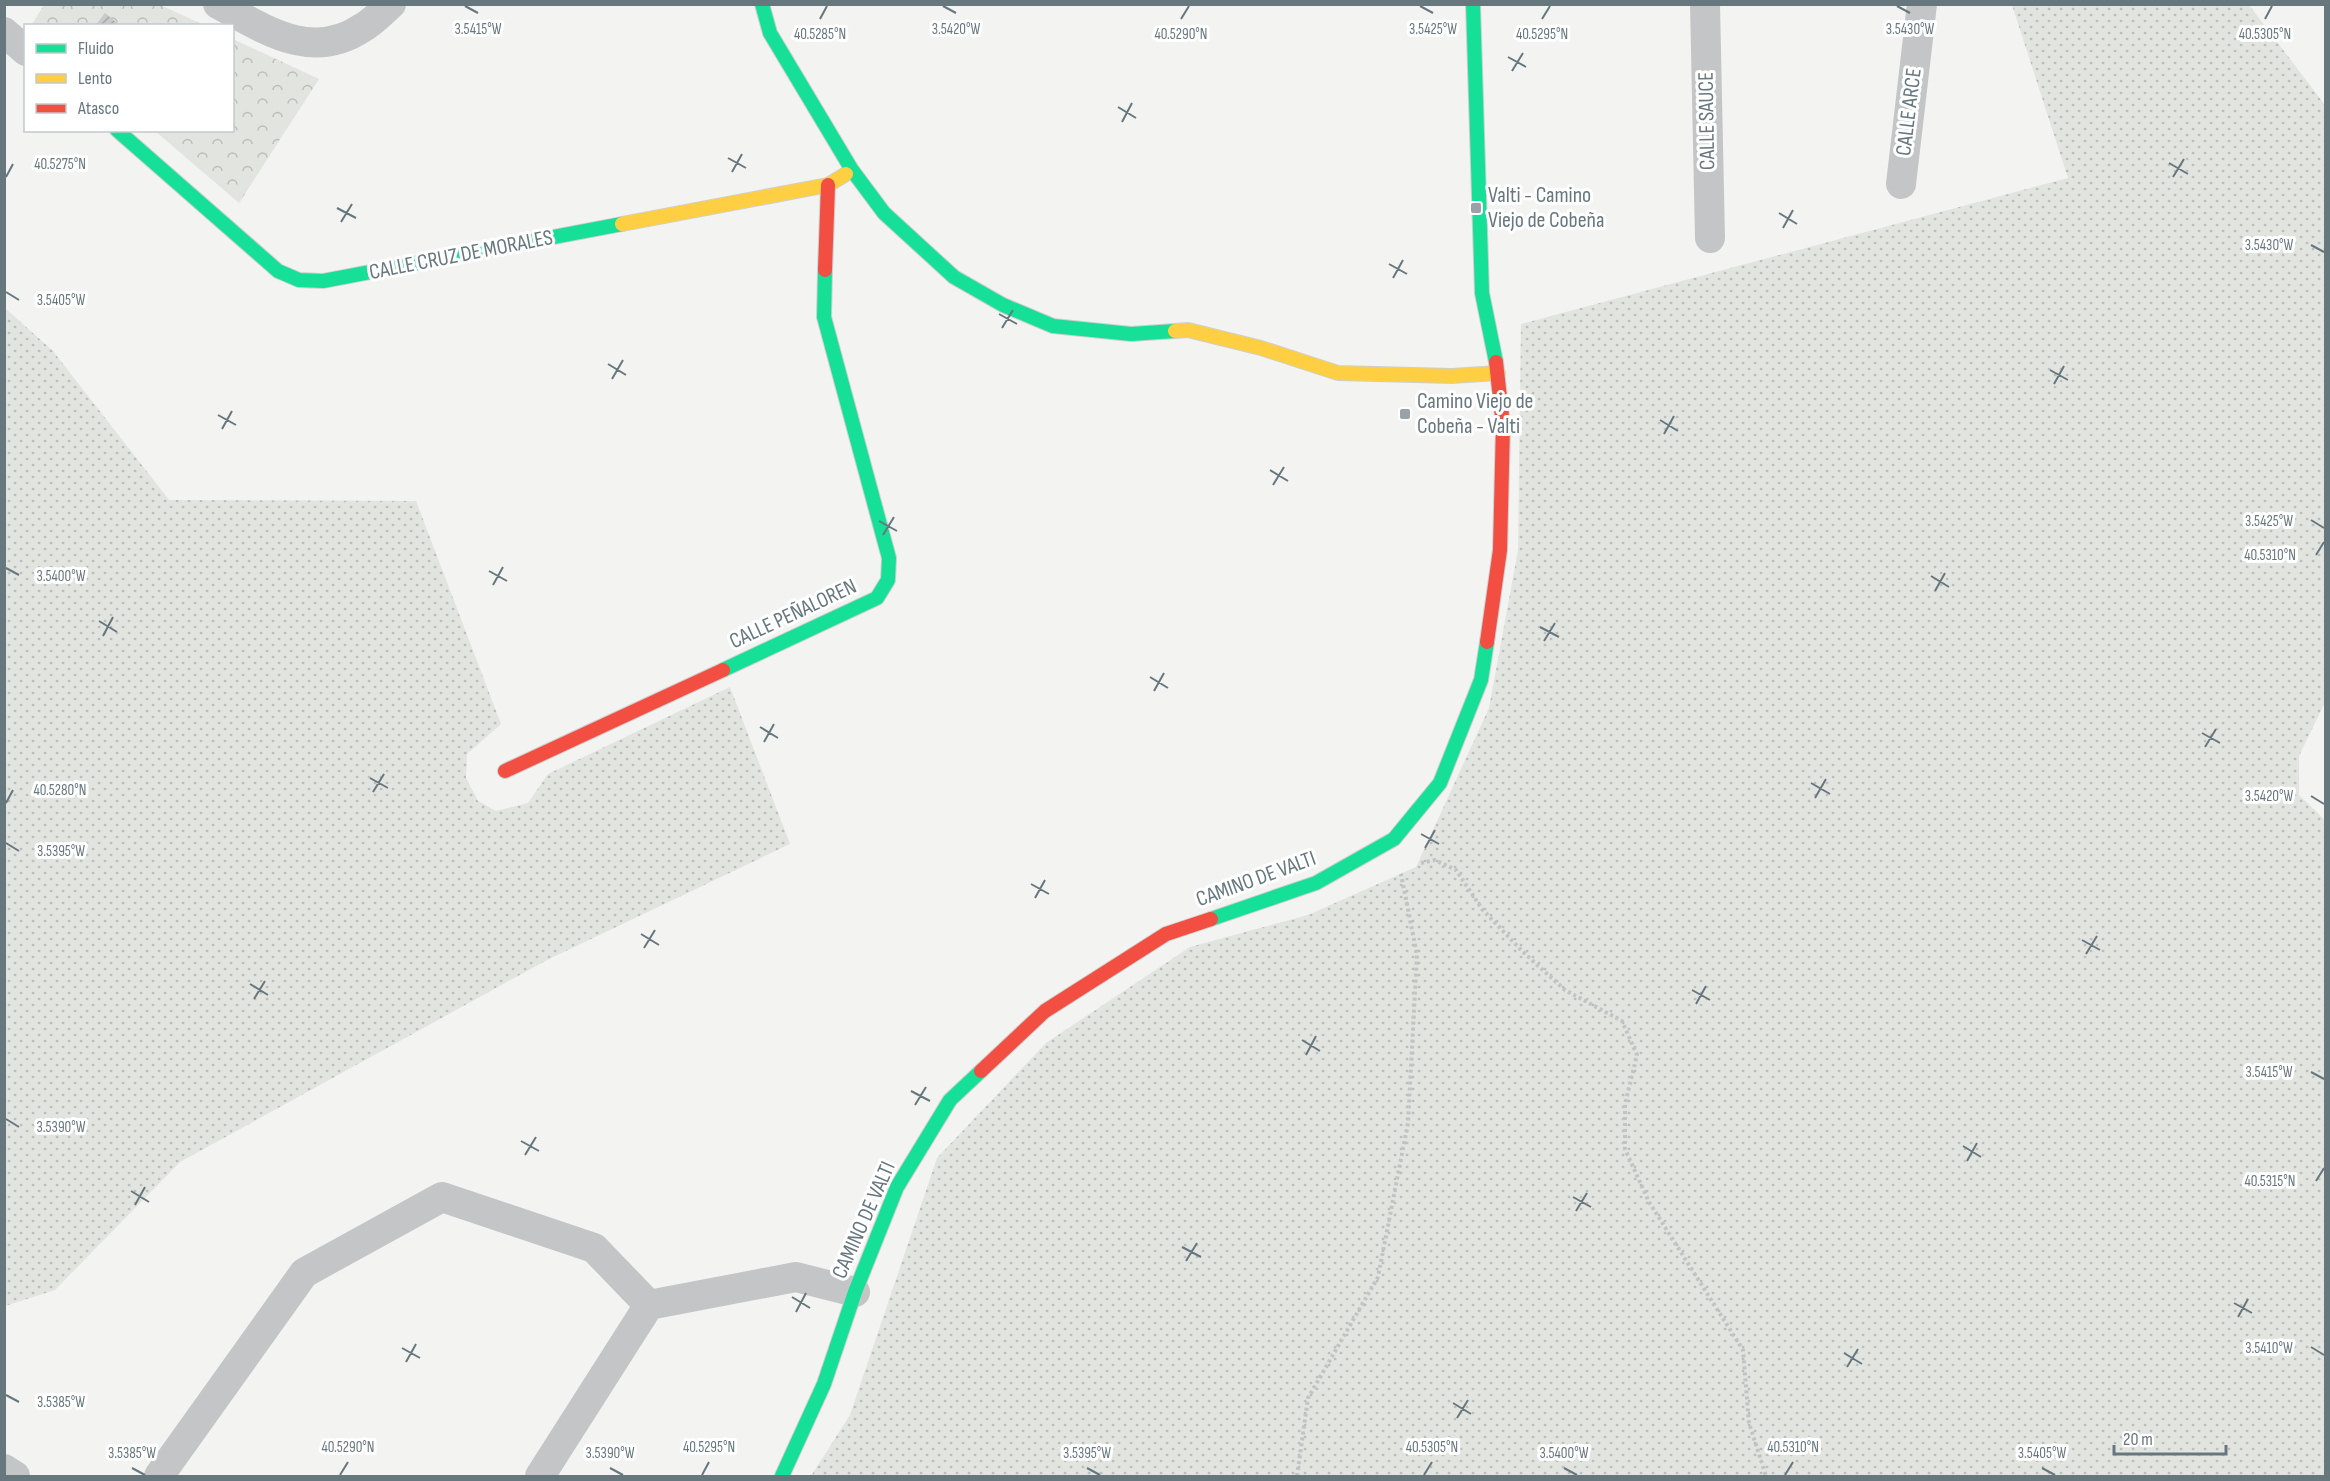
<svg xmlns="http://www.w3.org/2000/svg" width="2330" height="1481" font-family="'Sofia Sans Condensed',sans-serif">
  <defs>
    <pattern id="grass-dots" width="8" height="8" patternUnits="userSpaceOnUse" patternTransform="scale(1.5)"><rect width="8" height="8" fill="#e2e4e0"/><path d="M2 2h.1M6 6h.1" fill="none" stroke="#bbbebb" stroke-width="1.8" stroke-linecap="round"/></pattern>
    <pattern id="forest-crowns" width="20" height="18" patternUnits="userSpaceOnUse" patternTransform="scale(1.5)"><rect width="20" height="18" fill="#e2e4e0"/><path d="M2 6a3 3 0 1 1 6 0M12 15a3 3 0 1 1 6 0" fill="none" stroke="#bbbebb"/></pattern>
    <pattern id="building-hatch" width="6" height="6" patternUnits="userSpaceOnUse" patternTransform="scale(1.5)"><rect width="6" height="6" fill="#c9caca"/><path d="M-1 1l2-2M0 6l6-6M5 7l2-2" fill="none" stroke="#a7a9a9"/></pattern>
  </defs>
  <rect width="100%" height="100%" fill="#f3f3f2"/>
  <path fill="url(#grass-dots)" d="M2012,5H2249L2325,105L2326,700L2299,756V795L2326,821L2325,1476H811L850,1415L937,1158L1046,1043L1190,947L1308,915L1416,867L1489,708L1518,550L1521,324L2068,178Z
    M5,308L53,351L169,500L416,501L501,724L467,754L466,778L478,801L496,811L528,803L548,774L730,687L790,844L547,960L180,1162L55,1290L5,1306Z"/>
  <path fill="url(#forest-crowns)" d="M158,4L204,25L32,24L44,5Z
    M233,39L319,79L239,203L155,131L232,130Z"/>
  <path fill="url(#building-hatch)" d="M105,13L121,26H95Z"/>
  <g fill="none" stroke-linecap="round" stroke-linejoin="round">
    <g stroke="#cecfcf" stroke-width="16">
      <path id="fast" d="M762,4L770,33L852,170L884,213L954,277L1003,305L1053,326L1131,334L1175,331
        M1473,4L1482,293L1496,362
        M117,130L278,271L299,280L323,281L622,224
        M723,670L877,598L888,580L889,558L824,317L825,270
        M1211,919L1316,883L1394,839L1440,783L1481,680L1487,642
        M782,1476L824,1384L855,1292L897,1187L950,1100L981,1071"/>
    </g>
    <g stroke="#cecfcf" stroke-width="16">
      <path id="slow" d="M622,224L828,185L846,174
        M1175,331L1188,330L1261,348L1338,373L1452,376L1498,373"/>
    </g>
    <g stroke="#cecfcf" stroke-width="16">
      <path id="jam" d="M825,270L828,185
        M1487,642L1500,550L1503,425L1496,362
        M505,771L723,670
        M981,1071L1045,1011L1166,934L1211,919"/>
    </g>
    <path stroke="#c3c3c3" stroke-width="4" stroke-dasharray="3 3" stroke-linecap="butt" d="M1421,863L1435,860L1456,870L1482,909L1523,952L1565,990L1622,1021L1637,1055L1625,1104V1149L1649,1202L1743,1350L1749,1423L1766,1476
      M1297,1476L1308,1398L1378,1277L1408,1123L1417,955L1401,874"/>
    <path stroke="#c4c5c6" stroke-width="30" d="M218,4C264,29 311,62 362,28C373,22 382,12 391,4
      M1705,4L1710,238
      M4,32L26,51
      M1901,184L1922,4
      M4,1469L15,1476
      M159,1476L304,1273L442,1197L594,1248L649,1305
      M540,1476L649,1305L796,1277L855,1292"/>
    <use href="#fast" stroke="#16e098" stroke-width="14"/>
    <use href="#slow" stroke="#ffcf43" stroke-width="14"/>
    <use href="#jam" stroke="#f24e42" stroke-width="14"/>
  </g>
  <path fill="none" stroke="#67777e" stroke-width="2" d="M465,6L478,13M943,6L956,13M1420,6L1433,13M1897,6L1910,13M820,19L827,6M1181,19L1189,6M1542,19L1550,6M2265,19L2272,6M1508,57L1526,67M1512,71L1523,53M1118,107L1136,118M1122,122L1132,103M728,158L746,168M2169,163L2188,174M732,172L742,154M6,177L13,164M2173,177L2184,159M337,208L356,218M1779,213L1797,224M341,222L352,204M1783,228L1793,210M2311,245L2324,252M1389,264L1407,274M1393,278L1403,260M6,292L19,300M999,314L1017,324M1002,328L1013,310M608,364L626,375M2050,370L2068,380M612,379L623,360M2054,384L2064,366M218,415L236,425M1660,420L1678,431M222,429L232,411M1664,434L1674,416M1270,470L1288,481M1273,485L1284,467M2311,520L2324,528M879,521L897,531M883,535L894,517M2316,555L2324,542M6,568L19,575M489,571L507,581M1931,576L1949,587M493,585L503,567M1935,591L1945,573M99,621L117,632M1540,627L1559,637M103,636L113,617M1544,641L1555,623M1150,677L1168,688M1154,691L1164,673M760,727L778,738M2202,733L2220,743M764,742L774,724M2205,747L2216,729M370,778L388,788M1811,783L1830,794M373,792L384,774M2311,796L2324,804M1815,798L1826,779M6,803L13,790M1421,834L1439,844M6,843L19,851M1425,848L1435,830M1031,884L1049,894M1035,898L1045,880M641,934L659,945M2082,940L2100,950M644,948L655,930M2086,954L2097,936M250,984L268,995M1692,990L1710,1000M254,999L265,981M1696,1004L1706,986M1302,1040L1320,1051M1306,1055L1316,1036M2311,1072L2324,1079M911,1091L930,1101M915,1105L926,1087M6,1119L19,1127M521,1141L539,1151M1963,1146L1981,1157M525,1155L536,1137M1967,1161L1977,1143M2316,1181L2324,1168M131,1191L149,1202M1573,1197L1591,1207M135,1205L145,1187M1576,1211L1587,1193M1182,1247L1201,1257M1186,1261L1197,1243M792,1297L810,1308M2234,1303L2252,1313M796,1312L806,1293M2238,1317L2248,1299M2311,1347L2324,1355M402,1348L420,1358M1844,1353L1862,1364M406,1362L416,1344M1847,1367L1858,1349M6,1395L19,1402M1453,1403L1471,1414M1457,1418L1468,1400M132,1468L145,1475M610,1468L623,1475M1087,1468L1100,1475M1564,1468L1577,1475M2042,1468L2055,1475M340,1475L348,1462M702,1475L709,1462M1424,1475L1432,1462M1785,1475L1793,1462"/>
  <g fill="#98a2a7" stroke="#fff" stroke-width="2">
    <rect x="1470" y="202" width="12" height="12" rx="3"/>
    <rect x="1399" y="408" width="12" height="12" rx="3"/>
  </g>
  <g text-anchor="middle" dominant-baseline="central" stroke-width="6" stroke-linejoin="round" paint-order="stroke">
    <g font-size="22" fill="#67777e" stroke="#fff">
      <text transform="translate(1909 112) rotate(-83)">CALLE ARCE</text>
      <text transform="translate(1707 121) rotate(-91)">CALLE SAUCE</text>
      <text transform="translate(461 255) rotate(-11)">CALLE CRUZ DE MORALES</text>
      <text transform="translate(793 614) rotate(-25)">CALLE PEÑALOREN</text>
      <text transform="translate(1256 879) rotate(-20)">CAMINO DE VALTI</text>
      <text transform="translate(864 1220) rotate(-66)">CAMINO DE VALTI</text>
    </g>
    <g font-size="22" fill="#67777e" stroke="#fff" text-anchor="start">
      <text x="1488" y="195">Valti - Camino<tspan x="1488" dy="25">Viejo de Cobeña</tspan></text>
      <text x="1417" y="401">Camino Viejo de<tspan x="1417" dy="25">Cobeña - Valti</tspan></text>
    </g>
  </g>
  <g font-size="15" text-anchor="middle" fill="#67777e" stroke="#fff" stroke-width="6" stroke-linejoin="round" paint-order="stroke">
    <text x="1910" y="34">3.5430°W</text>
    <text x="478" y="34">3.5415°W</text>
    <text x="956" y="34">3.5420°W</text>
    <text x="1433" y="34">3.5425°W</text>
    <text x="2265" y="39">40.5305°N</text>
    <text x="820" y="39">40.5285°N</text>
    <text x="1181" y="39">40.5290°N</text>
    <text x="1542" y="39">40.5295°N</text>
    <text x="60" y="169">40.5275°N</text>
    <text x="2269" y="250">3.5430°W</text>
    <text x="61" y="305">3.5405°W</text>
    <text x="2269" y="526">3.5425°W</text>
    <text x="2270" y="560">40.5310°N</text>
    <text x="61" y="581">3.5400°W</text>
    <text x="60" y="795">40.5280°N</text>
    <text x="2269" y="801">3.5420°W</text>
    <text x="61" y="856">3.5395°W</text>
    <text x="2269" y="1077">3.5415°W</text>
    <text x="61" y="1132">3.5390°W</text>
    <text x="2270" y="1186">40.5315°N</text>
    <text x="2269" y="1353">3.5410°W</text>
    <text x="61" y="1407">3.5385°W</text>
    <text x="348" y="1452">40.5290°N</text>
    <text x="709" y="1452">40.5295°N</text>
    <text x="1432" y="1452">40.5305°N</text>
    <text x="1793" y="1452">40.5310°N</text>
    <text x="132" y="1458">3.5385°W</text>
    <text x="610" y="1458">3.5390°W</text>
    <text x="1087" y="1458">3.5395°W</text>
    <text x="1564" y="1458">3.5400°W</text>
    <text x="2042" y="1458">3.5405°W</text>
  </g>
  <rect width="2330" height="1481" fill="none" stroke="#67777e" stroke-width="12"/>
  <rect x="24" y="24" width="210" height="108" fill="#ffffff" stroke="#c2c9cb" stroke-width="1.5"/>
  <rect x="36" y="44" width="30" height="9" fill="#16e098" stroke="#c2c9cb" stroke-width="1.5"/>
  <text x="78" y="54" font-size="18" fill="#67777e">Fluido</text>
  <rect x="36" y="74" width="30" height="9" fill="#ffcf43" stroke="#c2c9cb" stroke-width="1.5"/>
  <text x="78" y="84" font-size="18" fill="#67777e">Lento</text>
  <rect x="36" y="104" width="30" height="9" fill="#f24e42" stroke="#c2c9cb" stroke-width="1.5"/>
  <text x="78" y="114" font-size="18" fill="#67777e">Atasco</text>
  <path d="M2114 1445v9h112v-9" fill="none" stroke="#67777e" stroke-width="3"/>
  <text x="2123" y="1445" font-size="18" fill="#67777e" stroke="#ffffff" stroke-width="4.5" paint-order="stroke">20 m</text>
</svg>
